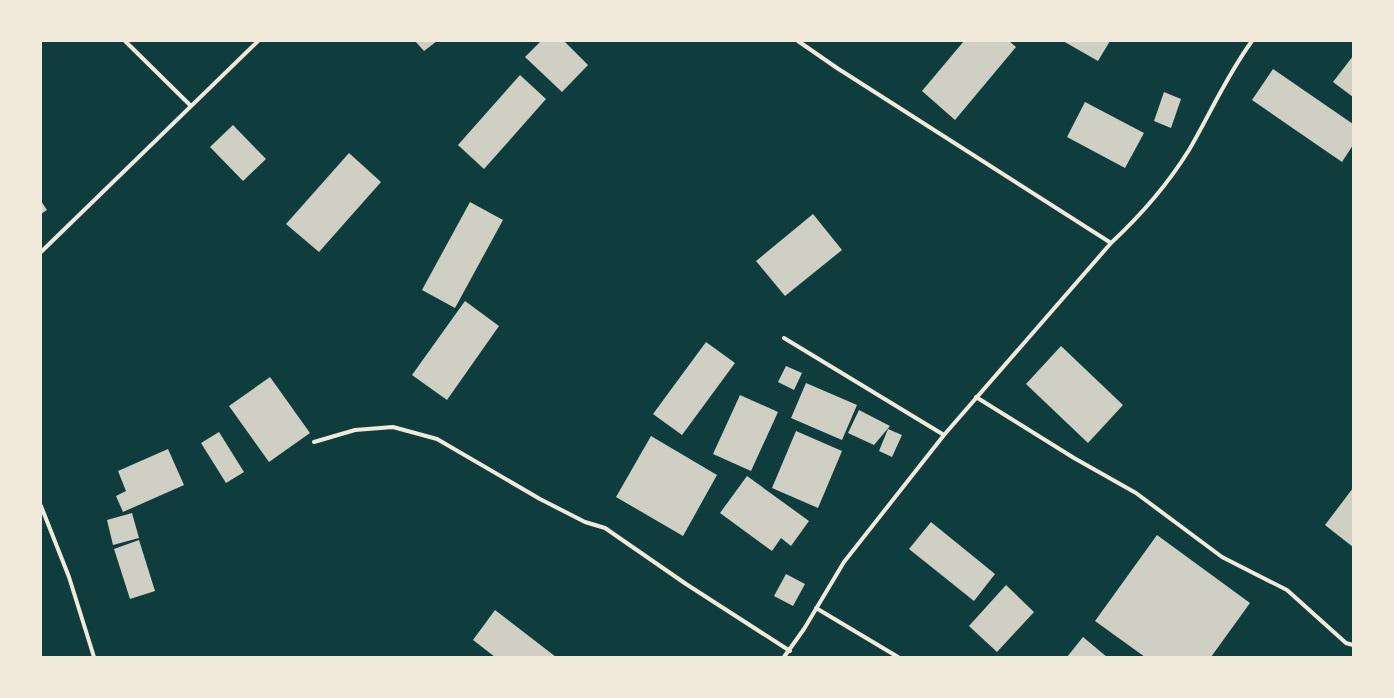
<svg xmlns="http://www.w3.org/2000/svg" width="1394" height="698" font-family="'Archivo Narrow',sans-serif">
  <rect width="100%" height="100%" fill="#0f3d3e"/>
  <path fill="#cfcfc3" d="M415,41H437L424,51Z
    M541,41H564L588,65L562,92L525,57Z
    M964,41H1009L1016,47L955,120L922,91Z
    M1063,41H1110L1098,61Z
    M1353,56V97L1333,82Z
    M1273,69L1353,124V145L1342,162L1252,100Z
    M520,75L546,99L484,169L458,145Z
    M1164,92L1181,99L1171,128L1154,121Z
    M1085,102L1144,133L1125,168L1067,137Z
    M233,125L266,159L243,181L210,147Z
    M349,153L381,182L319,252L286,224Z
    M41,201L47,210L41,214Z
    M470,202L503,220L455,308L422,290Z
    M813,214L842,250L785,296L756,261Z
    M465,301L499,326L447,400L412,375Z
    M706,342L735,363L682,435L653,414Z
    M1061,346L1123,405L1088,443L1026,384Z
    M786,366L802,373L794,390L778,382Z
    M270,377L310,433L269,462L229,406Z
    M806,383L857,405L842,440L791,418Z
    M740,395L778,412L751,471L713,454Z
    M859,410L890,426L874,445L848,433Z
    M888,429L902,435L892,457L879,451Z
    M796,431L842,451L818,508L772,488Z
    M219,432L244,472L226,483L201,443Z
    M651,436L717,475L683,536L616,497Z
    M168,449L184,485L123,512L116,496L126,491L118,471Z
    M747,476L809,521L791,546L781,538L772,551L720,513Z
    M1353,488V547L1325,525Z
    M132,513L139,538L113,545L107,520Z
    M931,522L995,574L974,601L909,549Z
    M1157,535L1250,603L1211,657H1145L1095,621Z
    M139,540L155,591L130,599L114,549Z
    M786,574L805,584L793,606L774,596Z
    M1006,585L1034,612L997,652L969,626Z
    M495,610L556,657H495L473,640Z
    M1083,637L1107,657H1067Z"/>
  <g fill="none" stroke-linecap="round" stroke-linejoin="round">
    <path stroke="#f1e9da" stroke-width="4" d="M125,41L191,106
      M798,41L837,68L1111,243
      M41,252L258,41
      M784,338L944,435
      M976,397L1074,458L1136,493L1222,557L1287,590L1346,643L1353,645
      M314,442L355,430L393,427L437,439L540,499L585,522L605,528L686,584L790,651
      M41,506L69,577L94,657
      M816,608L898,657
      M784,657L804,629L844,562L944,435L1111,243C1140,216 1168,184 1189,150C1210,114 1227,75 1252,41"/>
  </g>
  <rect width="1394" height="698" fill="none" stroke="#f1e9da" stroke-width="84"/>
</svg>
